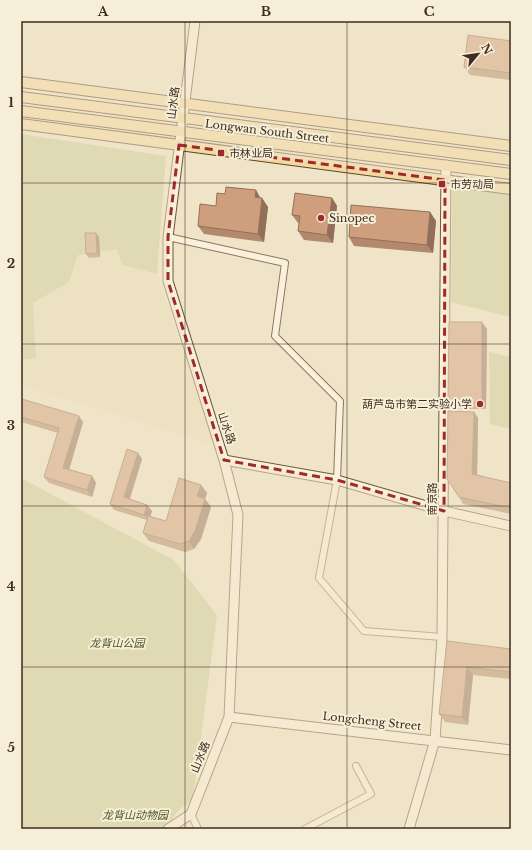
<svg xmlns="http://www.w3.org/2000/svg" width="532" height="850" font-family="'Libre Baskerville','Noto Sans SC',serif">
  <rect width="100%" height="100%" fill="#f0e4c8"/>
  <path fill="#e6deb5" d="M117,249L122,265L157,274L215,445L22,385L21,360L36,358L33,303L69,282L78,255Z"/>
  <path fill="#c9cf9b" d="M21,134L166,156L157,274L122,265L117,249L78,255L69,282L33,303L36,358L21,360Z
    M452,184L511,193V317L451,302Z
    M489,352L511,357V429L490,424Z
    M21,478L174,560L217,615L193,799L179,810L164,829H21Z"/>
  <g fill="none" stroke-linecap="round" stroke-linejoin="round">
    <g stroke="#8d765c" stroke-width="8">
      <path id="street" d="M168,237L285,263L275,336L340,401L337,480L319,578L364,631L442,637
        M191,814L198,829
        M305,829L371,794L356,766"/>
    </g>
    <g stroke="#6f573f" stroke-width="11">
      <path id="secondary" d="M224,460L337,480L444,511L511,526
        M229,717L511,750
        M168,829L191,814L229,717L238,515L224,460L168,281V237L195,21
        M409,829L435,740L442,637L446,165"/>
    </g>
    <g stroke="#5b4430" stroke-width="12">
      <path id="primary" d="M21,82L511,146
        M21,97L511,160
        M21,111L511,174
        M21,124L511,189"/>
    </g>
    <use href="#street" stroke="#faf1dc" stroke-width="6"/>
    <use href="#secondary" stroke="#faf1dc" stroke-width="9"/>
    <use href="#primary" stroke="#f3d9a0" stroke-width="10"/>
  </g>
  <path fill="#b2896c" d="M511,41V80L470,75L464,67Z
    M261,198H262L268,207L264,242L204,234L198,226L216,206Z
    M332,198L337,206L333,243L304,240L298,231L299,223H298L292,215Z
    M430,212L436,221L433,253L354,246L349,237Z
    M99,237L100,257L89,258L86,254Z
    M487,329L486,409H452L448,402Z
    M21,402L83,422L69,469L92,476L96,483L92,497L49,483L44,477L58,433L21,422Z
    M474,412L478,418L477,475L511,483V514L463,504L459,497Z
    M138,453L142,459L130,499L147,505L152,511L150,516L166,521L201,485L207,493L205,499L211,507L201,539L194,549L185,552L149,541L143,533L147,520L114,510L110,504Z
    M447,641L511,649V679L473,675L468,725L445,722L439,714Z"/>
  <path fill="#916f58" d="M256,190L261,199L255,197Z
    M262,198L268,207L264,242L258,234Z
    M332,198L337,206L333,243L327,235Z
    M430,212L436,221L433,253L427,245Z
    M96,233L99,237L100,257L97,253Z
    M482,322L487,329L486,409L482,403Z
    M474,412L478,418L477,480L472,474Z
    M79,416L83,422L68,474L63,468Z
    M138,453L142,459L128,503L124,497Z
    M92,476L96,483L92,497L87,490Z
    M201,485L207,493L205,499L211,507L201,539L194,549L189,541L197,496Z
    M147,505L152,511L149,521L144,515Z
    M467,667L473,675L468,725L462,717Z"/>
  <path fill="#cf9f7d" stroke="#916f58" d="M468,35L511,41V73L464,67Z
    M226,187L256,190L255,197L262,198L258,234L198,226L200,204L216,206L217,193L225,194Z
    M295,193L332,198L327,235L298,231L300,216L292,215Z
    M351,205L430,212L427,245L349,237Z
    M85,233H96L97,253L86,254Z
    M449,322H482V403L448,402Z
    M22,399L79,416L63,468L92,476L87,490L44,477L59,428L21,417V402Z
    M448,411L474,412L472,474L511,483V508L459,497L447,479Z
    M127,449L138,453L124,497L147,505L144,515L110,504Z
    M179,478L201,485L197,496L205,499L195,531L189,541L180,544L143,533L148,516L166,521Z
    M447,641L511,649V672L467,667L462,717L439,714Z"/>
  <path d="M0 0H532V850H0ZM179,145L445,180L444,511L337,480L224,460L168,281V237Z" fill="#f0e4c8" fill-opacity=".55" fill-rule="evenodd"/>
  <path fill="none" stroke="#9e2a2b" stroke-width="3" stroke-dasharray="8 5" stroke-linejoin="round" d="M179,145L445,180L444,511L337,480L224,460L168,281V237Z"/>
  <path fill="none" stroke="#3d2e20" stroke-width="1" stroke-opacity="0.55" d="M185,21V829M347,21V829M21,183H511M21,344H511M21,506H511M21,667H511"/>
  <g fill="#9e2a2b" stroke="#f7eed8" stroke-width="1.5">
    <rect x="217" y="149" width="8" height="8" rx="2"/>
    <rect x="438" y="180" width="8" height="8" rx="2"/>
    <circle cx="321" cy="218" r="4"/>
    <circle cx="480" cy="404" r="4"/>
  </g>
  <g text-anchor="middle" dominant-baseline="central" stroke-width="4" stroke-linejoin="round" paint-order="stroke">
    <g font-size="11" fill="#3d2e20" stroke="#f7eed8">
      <text transform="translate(173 103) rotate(-83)">山水路</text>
      <text transform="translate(267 131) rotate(7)">Longwan South Street</text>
      <text transform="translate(227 428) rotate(72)">山水路</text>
      <text transform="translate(432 499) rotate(-90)">南京路</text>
      <text transform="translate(372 721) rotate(6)">Longcheng Street</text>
      <text transform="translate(200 757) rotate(-68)">山水路</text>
    </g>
    <g font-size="11" fill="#3d2e20" stroke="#f7eed8" text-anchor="start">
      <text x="229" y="153">市林业局</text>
      <text x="450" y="184">市劳动局</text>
      <text x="329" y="218">Sinopec</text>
      <text x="472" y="404" text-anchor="end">葫芦岛市第二实验小学</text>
    </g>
    <g font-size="11" font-style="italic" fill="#4d5a26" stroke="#f7eed8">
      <text x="117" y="643">龙背山公园</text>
      <text x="135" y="815">龙背山动物园</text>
    </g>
  </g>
  <rect width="532" height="850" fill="none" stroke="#f7eed8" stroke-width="44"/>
  <g transform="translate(478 54) rotate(61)" stroke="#f7eed8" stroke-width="3" paint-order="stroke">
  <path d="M0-3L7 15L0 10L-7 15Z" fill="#3d2e20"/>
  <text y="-6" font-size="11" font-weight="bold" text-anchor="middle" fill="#3d2e20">N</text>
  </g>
  <rect x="22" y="22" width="488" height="806" fill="none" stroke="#3d2e20" stroke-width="1.5"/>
  <g font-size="13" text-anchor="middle" font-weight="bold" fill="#3d2e20">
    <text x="103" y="16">A</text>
    <text x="266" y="16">B</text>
    <text x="429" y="16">C</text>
    <text x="11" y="107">1</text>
    <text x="11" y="268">2</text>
    <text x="11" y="430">3</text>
    <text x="11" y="591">4</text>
    <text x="11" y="752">5</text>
  </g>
</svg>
